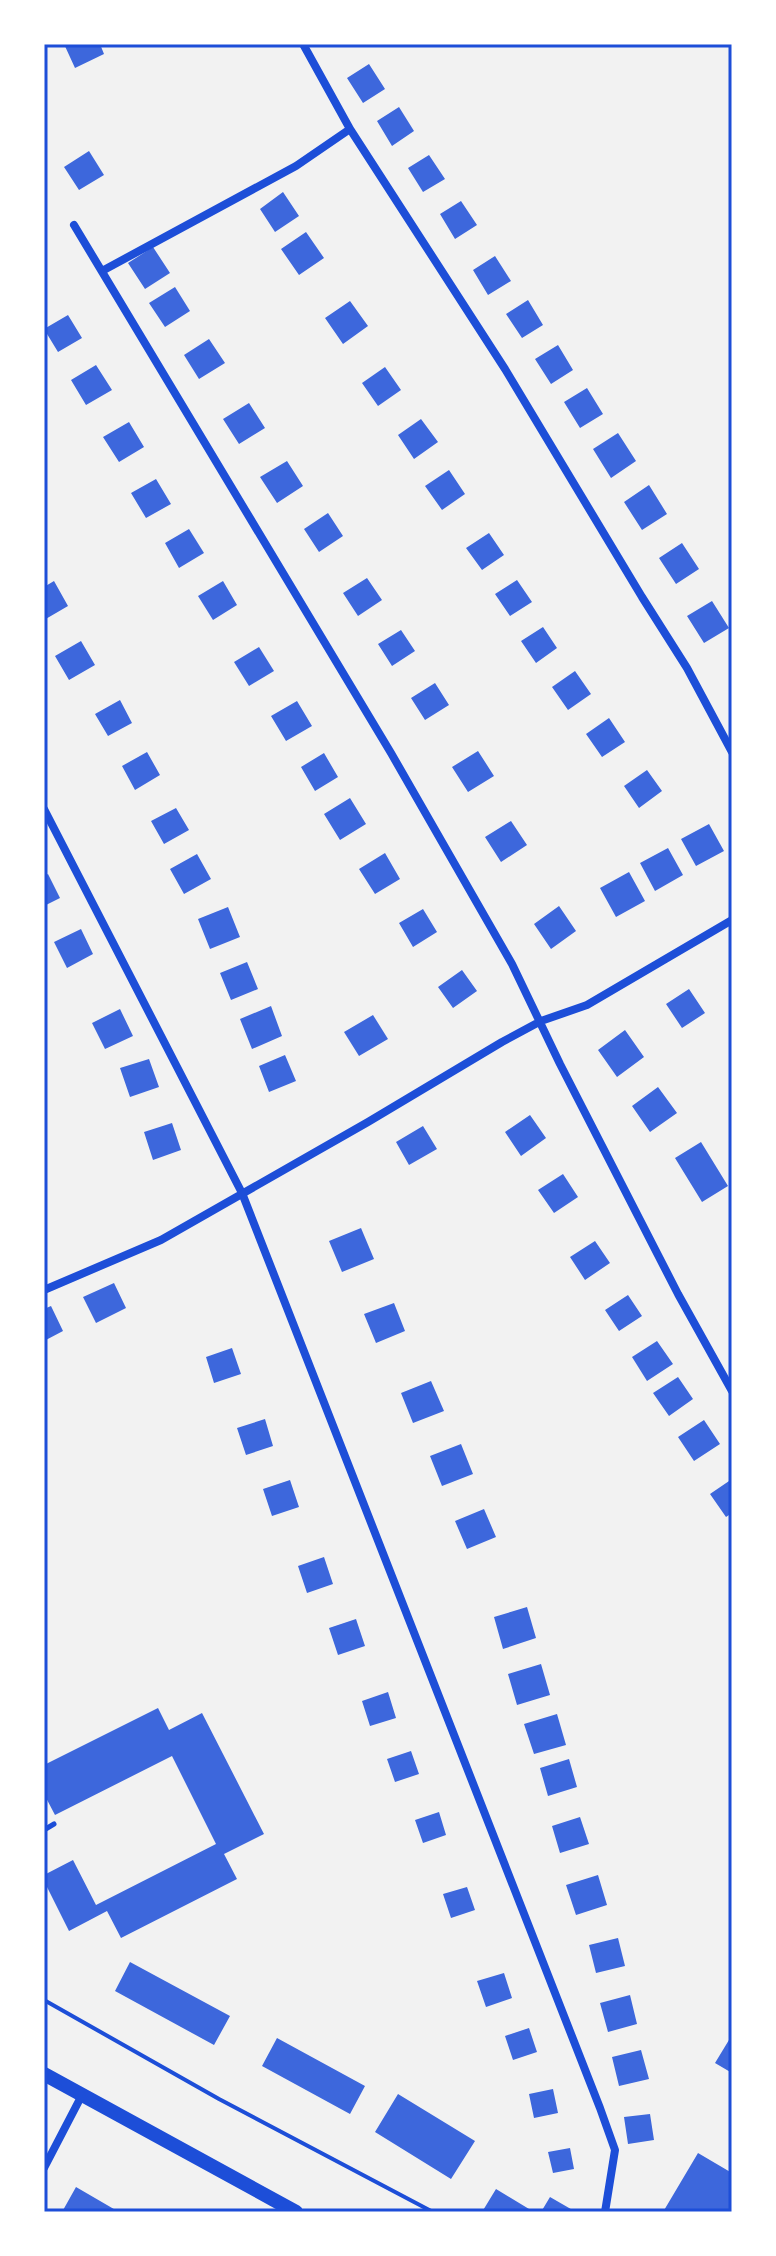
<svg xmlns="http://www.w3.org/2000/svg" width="776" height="2256" font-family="'Fira Sans',sans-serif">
  <rect width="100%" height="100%" fill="#f2f2f2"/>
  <path fill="#3d67dc" d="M64,44H100L104,54L75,68Z
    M369,64L385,89L363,103L347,78Z
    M399,107L414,131L392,146L377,121Z
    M89,151L104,175L79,190L64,167Z
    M429,155L445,179L423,192L408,168Z
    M283,192L299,216L275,232L260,209Z
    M461,201L477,225L455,239L440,214Z
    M306,232L324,258L299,275L281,249Z
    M153,247L170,273L145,289L128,263Z
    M495,256L511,281L488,295L473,270Z
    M175,287L190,311L165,327L149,303Z
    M528,300L543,325L522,338L506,314Z
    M350,301L368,326L343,344L325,318Z
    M68,315L82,338L58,352L44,329Z
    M209,339L225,363L199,379L184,355Z
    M558,345L573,370L551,384L535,359Z
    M96,365L112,390L86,405L71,380Z
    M385,367L401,390L378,406L362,383Z
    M587,388L603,414L580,428L564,402Z
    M249,403L265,428L239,444L223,419Z
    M421,419L438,442L414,459L398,435Z
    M129,422L144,447L119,462L103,437Z
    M618,433L636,461L611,478L593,449Z
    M287,461L303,486L277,503L260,477Z
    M449,470L465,494L442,510L425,486Z
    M156,479L171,504L146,518L131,493Z
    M649,485L667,514L642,530L624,502Z
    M328,513L343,536L319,552L304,529Z
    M189,529L204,553L179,568L165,543Z
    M489,533L504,555L482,570L466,548Z
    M682,543L699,569L676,584L659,558Z
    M367,578L382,600L358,616L343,593Z
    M517,580L532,602L510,616L495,594Z
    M54,581L68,606L44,620V587Z
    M223,581L237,605L213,620L198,596Z
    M712,601L729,628L704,643L687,616Z
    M543,627L557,648L536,663L521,641Z
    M401,630L415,651L392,666L378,644Z
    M81,641L95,665L69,680L55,656Z
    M259,647L274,671L249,686L234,662Z
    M575,671L591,694L568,710L552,687Z
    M435,683L449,705L425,720L411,698Z
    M120,700L132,723L108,736L95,714Z
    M297,701L312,726L286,741L271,716Z
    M609,718L625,742L602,757L586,734Z
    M478,751L494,776L468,792L452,767Z
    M147,752L160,775L135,790L122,766Z
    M324,753L338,777L315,791L301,767Z
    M647,770L662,791L639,808L624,786Z
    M350,798L366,824L340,840L324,814Z
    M176,808L189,830L164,844L151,821Z
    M511,821L527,845L501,862L485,837Z
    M709,824L724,851L696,866L681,839Z
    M668,848L683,875L655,891L640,863Z
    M385,853L400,879L375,894L359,869Z
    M197,854L211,879L184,894L170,869Z
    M629,872L645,901L616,917L600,888Z
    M48,874L60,898L44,906V876Z
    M559,906L576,931L551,949L534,924Z
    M228,907L240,937L210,949L198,919Z
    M423,909L437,932L413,947L399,923Z
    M81,929L93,954L67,968L54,942Z
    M247,962L258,989L231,1000L220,973Z
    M462,970L477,991L453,1008L438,987Z
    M689,989L705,1013L682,1028L666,1004Z
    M271,1006L282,1036L252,1049L240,1019Z
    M120,1009L133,1036L105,1049L92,1023Z
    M373,1015L388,1039L359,1056L344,1032Z
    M625,1030L644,1057L617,1077L598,1050Z
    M285,1055L296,1081L269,1092L259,1066Z
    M149,1059L159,1087L130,1097L120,1068Z
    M658,1087L677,1113L650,1132L632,1106Z
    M530,1115L546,1138L521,1156L505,1132Z
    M172,1123L181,1150L153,1160L144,1132Z
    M423,1126L437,1149L409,1165L396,1142Z
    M701,1142L728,1186L702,1202L675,1158Z
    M563,1174L578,1197L554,1213L538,1190Z
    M361,1228L374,1259L342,1272L329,1241Z
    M595,1241L610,1263L585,1280L570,1257Z
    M114,1283L126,1308L96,1323L83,1297Z
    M628,1295L642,1316L619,1331L605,1310Z
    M394,1303L405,1331L376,1343L364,1314Z
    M51,1306L63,1331L44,1341V1309Z
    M657,1341L673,1364L647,1381L632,1357Z
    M232,1348L241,1374L214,1383L206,1357Z
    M678,1377L693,1399L669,1416L653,1393Z
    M431,1381L444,1411L413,1423L401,1393Z
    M265,1419L273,1446L246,1455L237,1428Z
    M704,1420L720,1444L694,1461L678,1437Z
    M461,1444L473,1474L442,1486L430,1456Z
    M732,1479V1513L726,1517L710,1494Z
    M290,1480L299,1507L272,1516L263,1489Z
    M484,1509L496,1537L467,1549L455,1521Z
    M324,1557L333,1584L307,1593L298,1566Z
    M527,1607L536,1638L503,1649L494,1617Z
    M356,1619L365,1646L338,1655L329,1628Z
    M541,1664L550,1695L517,1705L508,1674Z
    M388,1692L396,1718L370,1726L362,1701Z
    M158,1708L169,1730L202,1713L264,1834L224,1854L237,1879L121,1938L107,1911L69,1931L44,1881V1875L73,1860L96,1905L216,1844L172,1756L55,1815L44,1794V1765Z
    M557,1714L566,1745L534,1754L524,1724Z
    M411,1751L419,1774L395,1782L387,1759Z
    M569,1759L577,1787L548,1796L540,1768Z
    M439,1812L446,1835L423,1843L415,1820Z
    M580,1817L589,1844L560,1853L552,1826Z
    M598,1875L607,1905L576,1915L566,1885Z
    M467,1887L475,1910L451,1918L443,1894Z
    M618,1938L625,1966L596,1973L589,1945Z
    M130,1962L230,2016L214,2045L115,1991Z
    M504,1973L512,1998L486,2007L477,1981Z
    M630,1995L637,2024L608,2032L600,2003Z
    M529,2028L537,2052L513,2060L505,2036Z
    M732,2035V2073L715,2063Z
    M277,2038L365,2086L350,2114L262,2066Z
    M641,2050L649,2079L619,2086L612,2057Z
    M553,2089L558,2113L534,2118L529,2094Z
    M398,2094L475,2141L451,2179L375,2132Z
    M650,2114L654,2140L628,2144L624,2117Z
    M570,2148L574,2169L553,2173L548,2152Z
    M698,2153L732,2173V2212H663Z
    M76,2187L119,2212H62Z
    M496,2189L534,2212H482Z
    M550,2197L576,2212H541Z"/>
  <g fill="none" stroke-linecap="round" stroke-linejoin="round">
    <path stroke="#1d4ed8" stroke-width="4" d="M44,2000L219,2099L433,2212"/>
    <path stroke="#1d4ed8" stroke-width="5" d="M44,1830L54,1824"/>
    <path stroke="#1d4ed8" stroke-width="8" d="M303,44L350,129L505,369L642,597L687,668L732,752
      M74,225L391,753L512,964L560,1064L678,1294L732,1391
      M102,271L296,166L350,129
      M44,809L242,1193L600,2108L615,2150L605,2212
      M44,1290L161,1240L368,1122L502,1042L541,1021L587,1005L732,920
      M44,2168L82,2095"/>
    <path stroke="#1d4ed8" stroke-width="14" d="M44,2074L296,2212"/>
  </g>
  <rect width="776" height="2256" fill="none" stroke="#ffffff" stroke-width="92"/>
  <rect x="46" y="46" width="684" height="2164" fill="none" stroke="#1d4ed8" stroke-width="3"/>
</svg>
